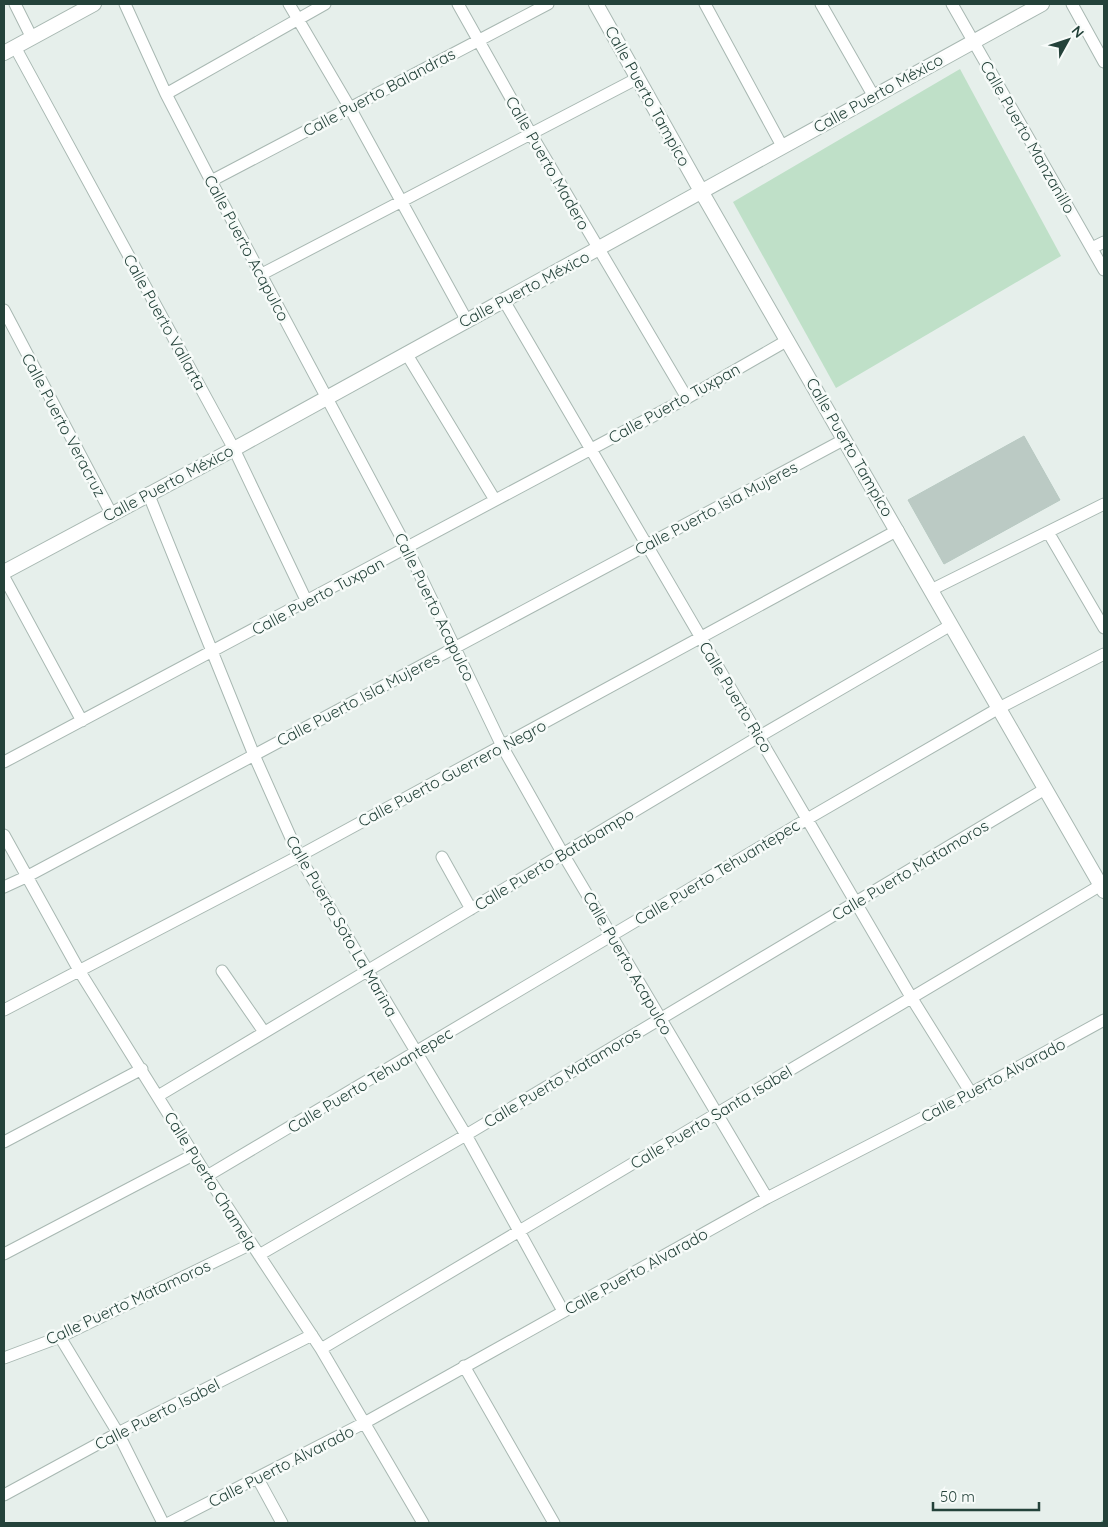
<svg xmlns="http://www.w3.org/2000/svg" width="1108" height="1527" font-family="Quicksand,sans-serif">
  <rect width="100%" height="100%" fill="#e6efeb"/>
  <path fill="#bfe0c8" d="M960,69L1061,256L836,388L733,202Z"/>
  <path fill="#bbcac4" stroke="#b8c9c2" d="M1024,436L1060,500L944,564L908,500Z"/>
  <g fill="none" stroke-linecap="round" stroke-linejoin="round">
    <g stroke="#a8b8b2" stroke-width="13">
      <path id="minor" d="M15,4L32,38
        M125,4L166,94L211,181L407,548L502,746L563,854L767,1198
        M289,4L350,108L466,319
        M458,4L531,134L687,398
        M705,4L782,146
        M821,4L873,95
        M952,4L1104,270
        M1072,4L1104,62
        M15,47L234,449L307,602
        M166,94L325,4
        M211,181L548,4
        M1092,248L1104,242
        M262,274L638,78
        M503,299L911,997L971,1093
        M4,310L111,513
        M406,353L495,500
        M148,493L254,755L299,856L466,1135L563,1311
        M1048,532L1104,628
        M4,577L82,721
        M931,590L1104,504
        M4,762L687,398L788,340
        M4,835L80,972L207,1176L321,1349L423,1523
        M442,857L471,909
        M4,887L28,876L845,439
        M222,971L264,1032
        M4,1010L299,856L898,530
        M158,1096L760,736L951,625
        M4,1142L142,1069
        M207,1176L809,818L999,708L1104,654
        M4,1254L193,1155
        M259,1255L466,1135L1045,789
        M60,1337L118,1433L163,1523
        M321,1349L1101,885
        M4,1358L60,1337L251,1244
        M464,1366L554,1523
        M258,1479L282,1523
        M4,1495L118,1433L312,1335
        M169,1523L366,1422L767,1198L971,1093L1104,1020"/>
    </g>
    <g stroke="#a8b8b2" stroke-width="16">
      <path id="tertiary" d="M596,4L701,191L1104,891
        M4,53L94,4
        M4,572L234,449L1042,4"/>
    </g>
    <path stroke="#86b3a5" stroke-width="2.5" stroke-dasharray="2.5 4" stroke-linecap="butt" d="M1102,1523L1104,1520"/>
    <use href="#minor" stroke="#fff" stroke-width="11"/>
    <use href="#tertiary" stroke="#fff" stroke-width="14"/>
  </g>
  <g text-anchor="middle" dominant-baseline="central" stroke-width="5" stroke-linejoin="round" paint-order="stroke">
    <g font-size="16" fill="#24423a" stroke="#f7fbf9">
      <text transform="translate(379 92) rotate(-28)">Calle Puerto Balandras</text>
      <text transform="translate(878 93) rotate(-29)">Calle Puerto México</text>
      <text transform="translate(648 96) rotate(61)">Calle Puerto Tampico</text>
      <text transform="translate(1028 137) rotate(60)">Calle Puerto Manzanillo</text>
      <text transform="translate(548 163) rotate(60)">Calle Puerto Madero</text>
      <text transform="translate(247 248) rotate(62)">Calle Puerto Acapulco</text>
      <text transform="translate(524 289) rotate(-28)">Calle Puerto México</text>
      <text transform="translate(165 322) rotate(61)">Calle Puerto Vallarta</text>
      <text transform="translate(674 403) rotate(-29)">Calle Puerto Tuxpan</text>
      <text transform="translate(64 425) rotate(62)">Calle Puerto Veracruz</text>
      <text transform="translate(850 447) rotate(60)">Calle Puerto Tampico</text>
      <text transform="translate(168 483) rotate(-28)">Calle Puerto México</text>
      <text transform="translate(716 508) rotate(-28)">Calle Puerto Isla Mujeres</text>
      <text transform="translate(318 596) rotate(-28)">Calle Puerto Tuxpan</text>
      <text transform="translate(435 607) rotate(64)">Calle Puerto Acapulco</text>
      <text transform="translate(736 697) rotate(59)">Calle Puerto Rico</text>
      <text transform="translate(358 699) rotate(-28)">Calle Puerto Isla Mujeres</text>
      <text transform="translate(452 773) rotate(-28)">Calle Puerto Guerrero Negro</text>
      <text transform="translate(554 859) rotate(-31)">Calle Puerto Batabampo</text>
      <text transform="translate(910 870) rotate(-31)">Calle Puerto Matamoros</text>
      <text transform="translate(717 872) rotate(-31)">Calle Puerto Tehuantepec</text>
      <text transform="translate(342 926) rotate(60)">Calle Puerto Soto La Marina</text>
      <text transform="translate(628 963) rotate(60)">Calle Puerto Acapulco</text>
      <text transform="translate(562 1077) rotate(-31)">Calle Puerto Matamoros</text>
      <text transform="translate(370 1080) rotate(-31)">Calle Puerto Tehuantepec</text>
      <text transform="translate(993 1080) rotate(-28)">Calle Puerto Alvarado</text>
      <text transform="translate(711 1117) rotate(-31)">Calle Puerto Santa Isabel</text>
      <text transform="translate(211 1181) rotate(58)">Calle Puerto Chamela</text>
      <text transform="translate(636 1271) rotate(-29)">Calle Puerto Alvarado</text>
      <text transform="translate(128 1302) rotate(-25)">Calle Puerto Matamoros</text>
      <text transform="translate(157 1414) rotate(-27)">Calle Puerto Isabel</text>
      <text transform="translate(281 1466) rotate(-27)">Calle Puerto Alvarado</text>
    </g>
  </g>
  <rect width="1108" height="1527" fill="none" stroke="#24423a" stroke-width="10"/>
  <g transform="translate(1068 40) rotate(50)" stroke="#f7fbf9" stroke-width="4" paint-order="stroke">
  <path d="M0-4L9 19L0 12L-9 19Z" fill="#24423a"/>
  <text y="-8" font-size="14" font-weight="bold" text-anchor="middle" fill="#24423a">N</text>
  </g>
  <path d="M933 1502v8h106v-8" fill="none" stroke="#24423a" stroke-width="2.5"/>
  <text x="940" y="1502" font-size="15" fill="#24423a" stroke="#f7fbf9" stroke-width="4" paint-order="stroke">50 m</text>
</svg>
